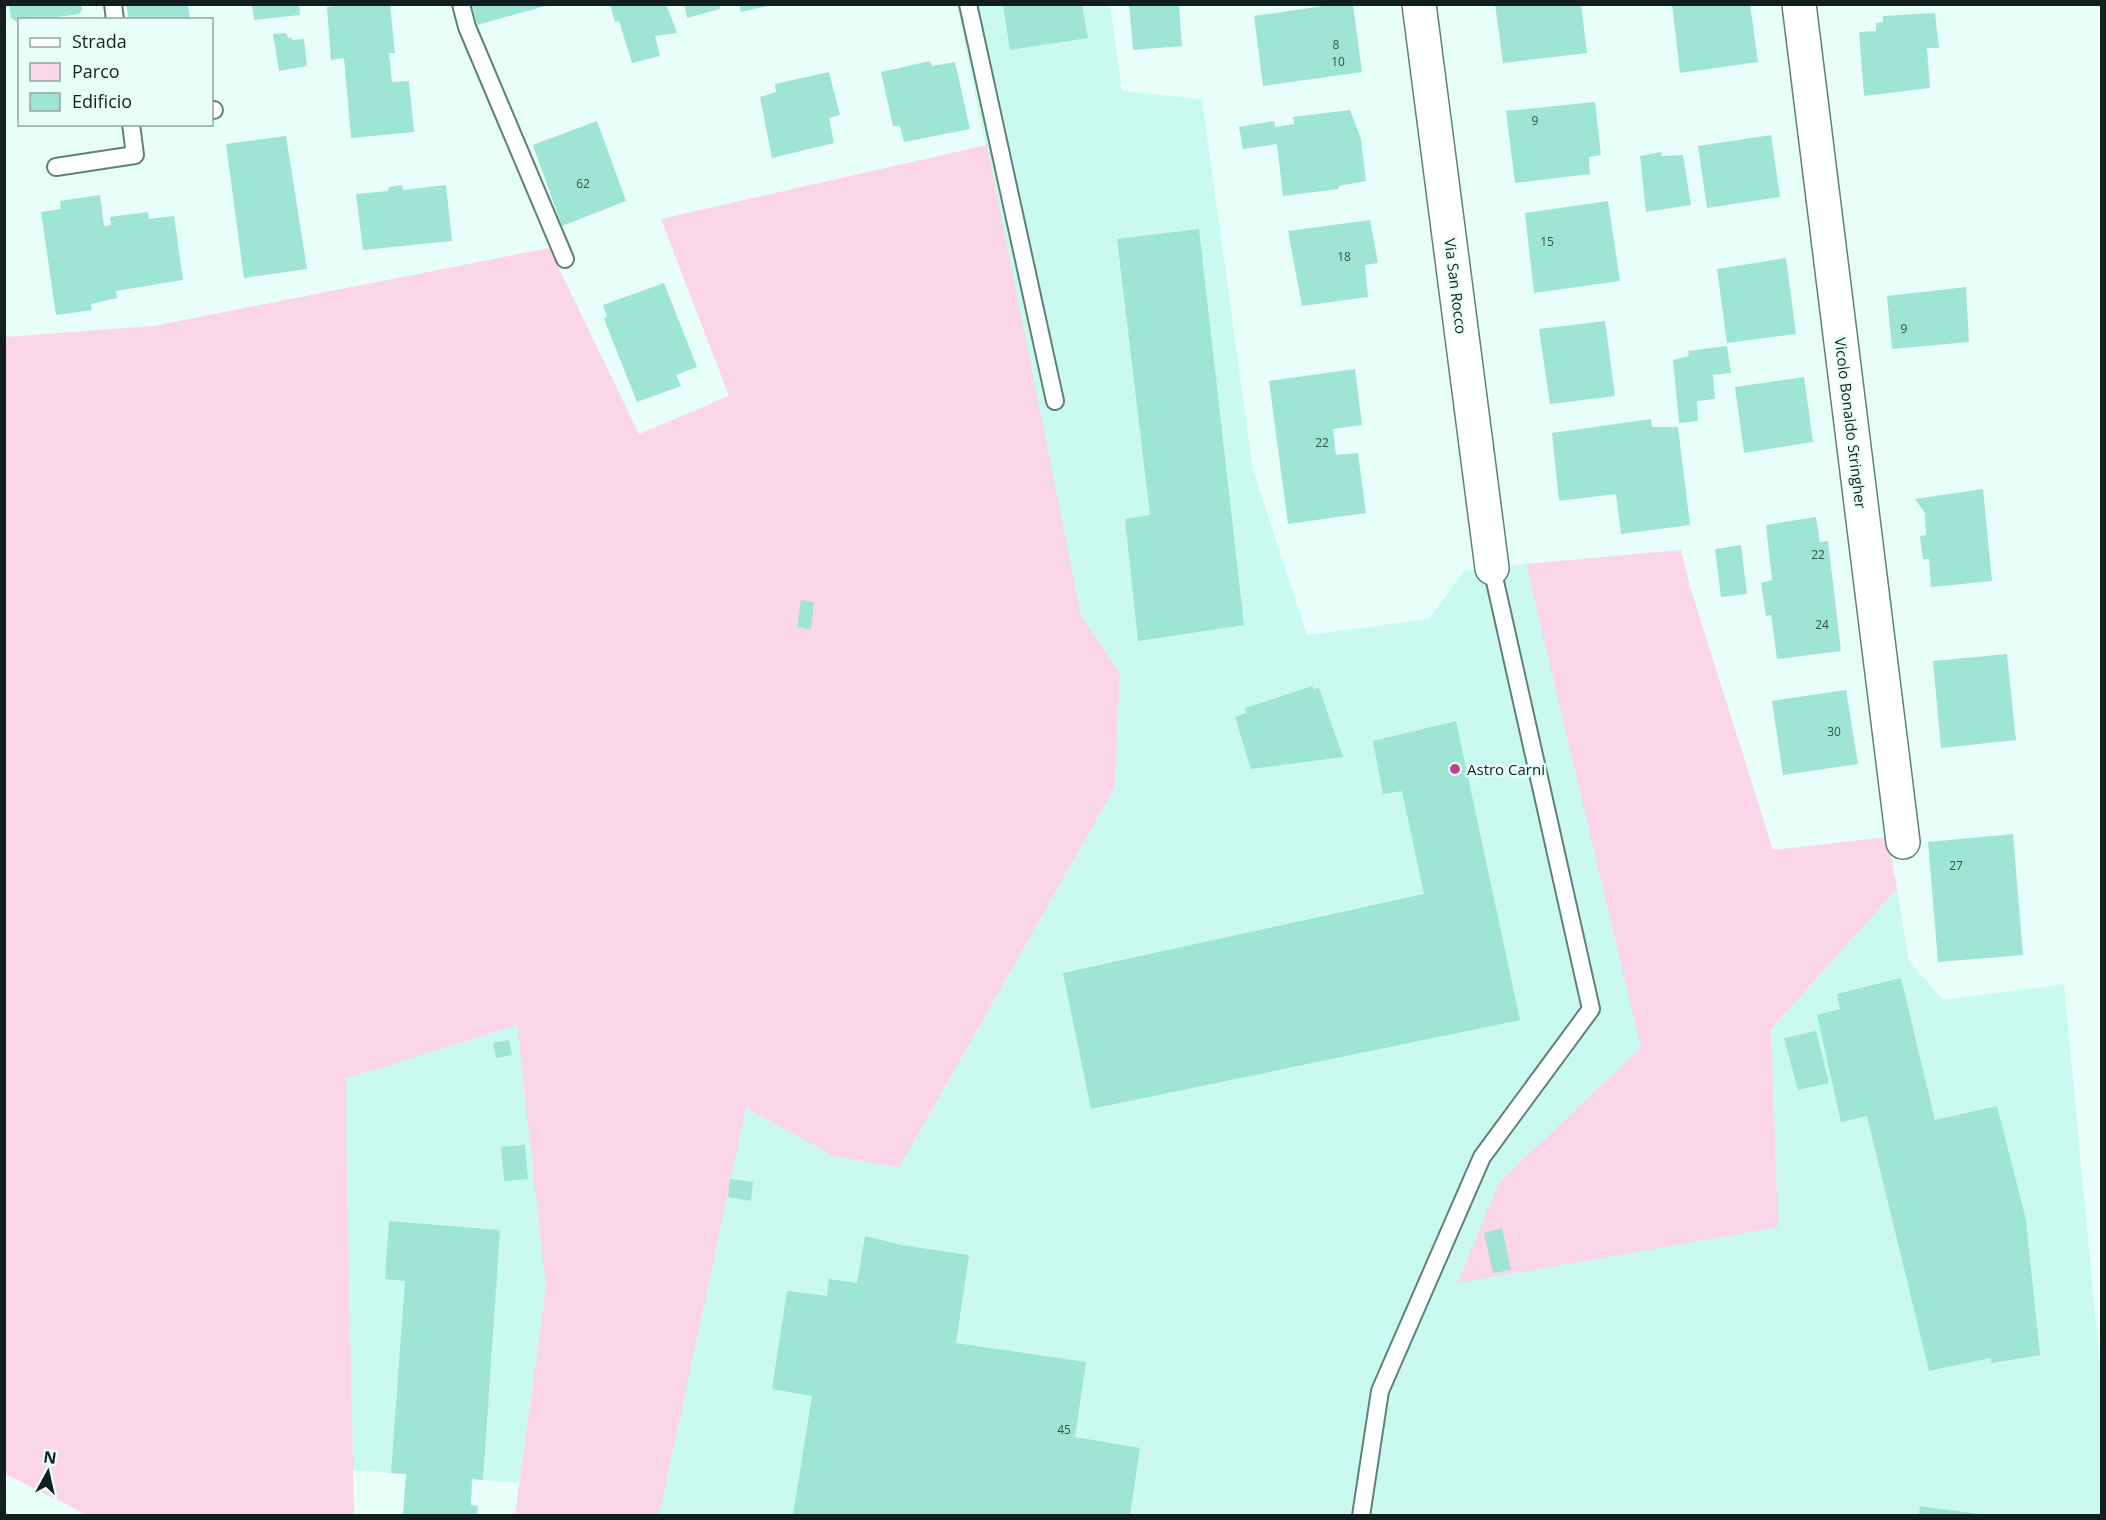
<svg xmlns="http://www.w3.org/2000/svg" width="2106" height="1520" font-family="'Open Sans',sans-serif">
  <rect width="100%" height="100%" fill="#e8fef9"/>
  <path fill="#cafaef" d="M957,5H1110L1122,91L1202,99L1253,470L1307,635L1429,619L1464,571L1526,564L1642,1048L1499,1182L1778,1227L1771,1029L1897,889L1909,961L1943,1000L2064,984L2101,1376V1515L658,1516L746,1108L833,1156L899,1168L1115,787L1120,673L1081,616Z
    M517,1025L546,1287L519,1483L353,1470L345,1079Z"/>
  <path fill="#fad6e8" d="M987,145L1081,616L1120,673L1115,787L899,1168L833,1156L746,1108L659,1515H515L546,1287L517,1025L345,1079L354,1515H87L5,1474L4,337L154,326L549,248L639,434L729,396L661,219Z
    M1681,550L1691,590L1773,850L1888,837L1897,889L1771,1029L1778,1227L1458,1283L1499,1182L1641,1048L1526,564Z"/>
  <path fill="#9ee5d6" d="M9,4H81L82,9L79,14L37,20H20V22H17L11,18Z
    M126,4H188L190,20H129Z
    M252,4H299L300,15L254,20Z
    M354,4H390L395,53H389L392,82L409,81L414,132L351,138L344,58L331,60L327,7Z
    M472,4H549V5L477,25Z
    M610,4H666L677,33L655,36L660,56L632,63L619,21L615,22Z
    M684,4H719L720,9L687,18Z
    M739,4H772V5L741,12Z
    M1129,4H1179L1182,46L1133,50Z
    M1337,4H1353L1362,72L1263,86L1254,16Z
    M1495,4H1581L1587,53L1503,63Z
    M1672,4H1750L1758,62L1680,73Z
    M1003,5H1082L1088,38L1010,50Z
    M1935,13L1939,48H1927L1930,88L1864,96L1859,32L1876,31V23L1883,22V16Z
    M286,33L288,38L291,37L292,40L304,39L307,66L279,71L273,34Z
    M930,61L932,66L955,62L970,129L904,142L900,126H893L881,72Z
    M829,72L840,115L829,118L834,143L772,158L760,97L776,92L775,84Z
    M1595,102L1601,155L1589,157L1590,174L1515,183L1506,111Z
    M1350,110L1361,139L1366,181L1339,186L1338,189L1283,196L1277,144L1243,149L1239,127L1274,121L1275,127L1294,124L1293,117Z
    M597,121L626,201L562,226L533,145Z
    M1771,135L1780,197L1707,208L1698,146Z
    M286,136L307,269L244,278L226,144Z
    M1661,152L1662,156L1683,155L1691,205L1646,212L1640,156Z
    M402,185L403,190L446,185L452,241L363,250L356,194L388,191L389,187Z
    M100,195L104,226L111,225L110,217L148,212L149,219L174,216L183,280L116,291L117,298L91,304L92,310L56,315L41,212L61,209L60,201Z
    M1608,201L1620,281L1534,293L1525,213Z
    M1370,220L1378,263L1365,265L1368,297L1302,306L1288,231Z
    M1199,229L1244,625L1138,641L1125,519L1150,515L1117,239Z
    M1786,258L1796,334L1727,343L1717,269Z
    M664,283L697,367L676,375L681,386L637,402L604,319L607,316L603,305Z
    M1966,287L1969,342L1892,349L1887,296Z
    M1605,321L1615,396L1550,404L1539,329Z
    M1727,346L1731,373L1713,375L1715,399L1697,401L1698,421L1679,423L1673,360L1689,356L1688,351Z
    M1355,369L1362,425L1333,429L1336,455L1358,453L1366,513L1288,524L1269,381Z
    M1804,377L1813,442L1744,453L1735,387Z
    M1651,419L1652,427H1678L1690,525L1621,534L1616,494L1559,501L1552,433Z
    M1983,489L1992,581L1931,587L1929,559H1923L1920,536L1926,535L1925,513L1915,499Z
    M1816,517L1820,542L1828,541L1841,651L1777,659L1771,615L1766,616L1761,583L1772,580L1766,525Z
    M1741,545L1747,594L1721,597L1715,549Z
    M801,600L814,602L811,629L797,627Z
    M2007,654L2016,740L1941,748L1933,661Z
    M1312,686L1314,689L1319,688L1343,757L1251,769L1235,717L1246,713L1245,708Z
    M1846,690L1858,764L1783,775L1772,701Z
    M1456,721L1520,1020L1091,1109L1063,973L1424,894L1402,791L1383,794L1373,741Z
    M2013,834L2023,955L1938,962L1928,842Z
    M1901,978L1935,1120L1997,1106L2026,1220L2040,1355L1992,1363L1990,1358L1929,1371L1867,1116L1841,1122L1817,1015L1840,1009L1837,994Z
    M1816,1031L1829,1083L1798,1090L1784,1038Z
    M509,1040L512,1055L496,1058L493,1043Z
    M525,1145L528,1179L504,1181L501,1147Z
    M730,1179L753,1182L751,1201L728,1197Z
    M389,1221L500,1230L483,1480L472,1479L471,1505L478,1506L477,1515H403L406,1474L391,1473L405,1281L385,1279Z
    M1502,1228L1511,1270L1493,1273L1484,1233Z
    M865,1236L901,1245L969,1255L956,1343L1086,1362L1075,1437L1140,1448L1130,1515H793L812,1396L772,1389L787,1291L827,1296L829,1279L857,1283Z
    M1920,1506L1979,1514V1515H1919Z"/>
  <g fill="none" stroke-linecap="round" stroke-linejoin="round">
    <g stroke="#5e817a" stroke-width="20">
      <path id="lane" d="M113,4L115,20
        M461,4L467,27L565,259
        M968,4L1055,401
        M212,110H214
        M56,167L135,155L131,124
        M1361,1516L1380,1391L1482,1157L1591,1009L1492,568"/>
    </g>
    <g stroke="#5e817a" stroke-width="36">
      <path id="street" d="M1419,4L1492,568
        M1799,4L1903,842"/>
    </g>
    <use href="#lane" stroke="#fff" stroke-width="16"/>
    <use href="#street" stroke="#fff" stroke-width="33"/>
  </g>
  <circle fill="#c1418d" stroke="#e8fef9" stroke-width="2" cx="1455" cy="769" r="6"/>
  <g text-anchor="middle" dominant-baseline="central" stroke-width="5" stroke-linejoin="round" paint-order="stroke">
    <g font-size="12" fill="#35514b">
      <text x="1336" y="44">8</text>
      <text x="1338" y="61">10</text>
      <text x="1535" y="120">9</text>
      <text x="583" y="183">62</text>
      <text x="1547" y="241">15</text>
      <text x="1344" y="256">18</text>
      <text x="1904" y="328">9</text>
      <text x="1322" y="442">22</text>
      <text x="1818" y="554">22</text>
      <text x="1822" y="624">24</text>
      <text x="1834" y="731">30</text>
      <text x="1956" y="865">27</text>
      <text x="1064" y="1429">45</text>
    </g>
    <g font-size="15" fill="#12201d" stroke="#e8fef9">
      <text transform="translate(1456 286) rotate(83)">Via San Rocco</text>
      <text transform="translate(1851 423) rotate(83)">Vicolo Bonaldo Stringher</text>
    </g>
    <g font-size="15" fill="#12201d" stroke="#e8fef9" text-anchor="start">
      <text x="1467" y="769">Astro Carni</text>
    </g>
  </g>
  <rect width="2106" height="1520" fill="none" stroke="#12201d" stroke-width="12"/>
  <rect x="18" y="18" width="195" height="108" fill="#e8fef9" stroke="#92a5a1" stroke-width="1.5"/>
  <rect x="30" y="38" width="30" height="9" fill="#ffffff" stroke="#92a5a1" stroke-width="1.5"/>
  <text x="72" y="48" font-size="18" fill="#12201d">Strada</text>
  <rect x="30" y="63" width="30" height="18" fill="#fad6e8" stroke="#92a5a1" stroke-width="1.5"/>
  <text x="72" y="78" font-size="18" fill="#12201d">Parco</text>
  <rect x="30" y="93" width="30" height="18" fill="#9ee5d6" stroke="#92a5a1" stroke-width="1.5"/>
  <text x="72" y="108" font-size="18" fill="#12201d">Edificio</text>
  <g transform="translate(48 1472) rotate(8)" stroke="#e8fef9" stroke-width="4.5" paint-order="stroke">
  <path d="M0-4.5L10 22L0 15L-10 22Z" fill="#12201d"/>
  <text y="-9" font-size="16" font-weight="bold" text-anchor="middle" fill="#12201d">N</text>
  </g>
</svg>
